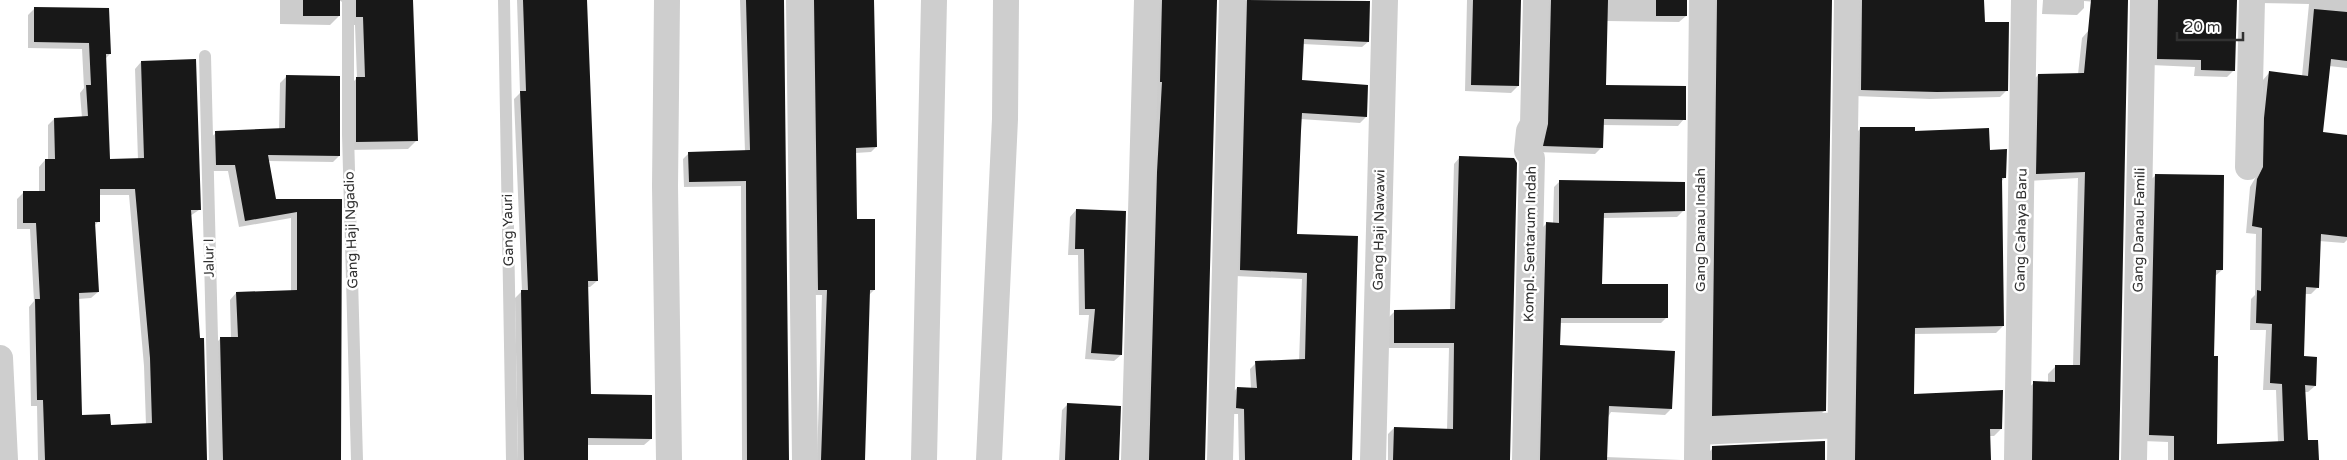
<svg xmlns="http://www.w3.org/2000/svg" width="2347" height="460" font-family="'Varela Round',sans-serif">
  <rect width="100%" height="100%" fill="#fff"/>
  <path fill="#0003" fill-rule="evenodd" d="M280,0H412L417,140L408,149L348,150V87L357,78L355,25H348L347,5L339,0V16L330,25L280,24Z
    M517,0H586L597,281L590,287H587L590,395L651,439L644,445H587V460H518L515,298L522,291L514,99L520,93Z
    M740,0H783L787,460H742L741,186L684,187L683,159L689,153L745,152Z
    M807,0H873L876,147L871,152L855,153V220L874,290L869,295L864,460H817L822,295H813Z
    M1153,0H1216L1204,460H1144Z
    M1240,0L1369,2L1368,42L1362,47L1303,44L1301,82L1366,117L1360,123L1300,119L1295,236L1357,238L1351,460H1239L1238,414H1231V394L1237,388L1251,389L1250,369L1256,363L1299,361L1302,279L1235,276Z
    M1467,0H1520L1518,86L1511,93L1465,91Z
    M1543,0H1686V16L1679,22L1606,21L1604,86L1684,119L1678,126L1603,125L1602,147L1595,154L1537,152Z
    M1709,0H1831L1825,410L1818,417L1706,422Z
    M1854,0H1983L1984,23L2006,91L2000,97L1930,99L1855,96Z
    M2043,0H2125L2120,4L2084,1V8L2077,15L2042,14Z
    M2150,0H2236L2234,70L2227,77L2194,76L2195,67L2151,65Z
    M2257,0H2347V68L2329,66L2322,133L2347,136V240L2344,243L2319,241L2318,287L2311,294H2305L2303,357L2315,386L2308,392H2304L2307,441L2318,460H2168V442L2143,441L2148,182L2155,176L2222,270L2214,277L2213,357L2216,445L2278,443L2276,390H2263L2266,330H2250L2251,299L2255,295L2256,234L2246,233L2250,187L2257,175L2263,80L2269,73L2302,76L2309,4L2259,3Z
    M35,8L110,54L105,59L108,160H138L135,69L141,62L199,210L190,216L206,460H38L37,406H31L29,307L34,301L30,229H17V199L23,193H39V167L45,160H48V125L54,119L82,118L80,93L84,88L82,49L28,48V15ZM98,195H129L144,366L146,425L109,426L81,416L78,299L91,298L98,292L94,226L98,222Z
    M2089,30L2118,460H2025L2026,390L2034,383H2048V374L2056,366H2073L2078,178L2029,181L2031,83L2038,75L2078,74L2082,38Z
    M287,76L339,156L333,162L268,161L275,200L340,201V460H217L214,345L221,338H231L230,300L236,293L291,291V218L239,227L228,171H210L209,139L216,133L279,130L280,83Z
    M1861,128L1914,132L1989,151L2005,177L2001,182L2003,326L1996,333L1913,334V396L2001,429L1994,436H1989L1990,460H1848L1854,135Z
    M1460,157L1509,460H1388V434L1394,428L1447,430L1449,348H1389V317L1395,311H1450L1454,164Z
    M1560,181L1683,211L1677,217L1603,218L1601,285L1667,317L1661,323H1559V346L1671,409L1665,415L1611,412L1607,419L1606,457L1681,460H1535L1540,230L1546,224H1553L1554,187Z
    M1076,210L1121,355L1114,361L1085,359L1089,315H1079L1078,255H1068L1070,217Z
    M1068,404L1119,407V460H1059L1062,410Z
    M1824,442L1825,460H1706L1707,454L1713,448Z"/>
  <path fill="#181818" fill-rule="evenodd" d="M303,0H340V16H303Z
    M356,0H413L418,141L356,142V77H365L363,17H356Z
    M523,0H587L598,281H588L591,394L652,395V439L588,438V460H524L521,290H528L520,91H526Z
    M746,0H784L789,460H747L746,181L689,182L688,152L750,150Z
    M814,0H874L877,147L856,148L857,219H875V290H870L865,460H821L827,290H818Z
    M1162,0H1217L1205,460H1149L1157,172L1162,82H1160Z
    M1247,0L1370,1L1369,42L1304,39L1302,80L1368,85L1367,117L1302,113L1301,131L1297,234L1358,236L1352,460H1245L1244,409L1236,408L1237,387L1257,388L1255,361L1305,359L1307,273L1240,270Z
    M1473,0H1521L1519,86L1471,85Z
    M1551,0H1608L1606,85L1686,86V120L1604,119L1603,148L1543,146L1548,124Z
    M1656,0H1687V16H1656Z
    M1717,0H1832L1826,411L1712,416Z
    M1862,0H1984L1985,22H2009L2008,91L1937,92L1861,90Z
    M2091,0H2128L2119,460H2032L2033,381L2055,382V365H2080L2085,172L2036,174L2038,74L2084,73Z
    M2158,0H2237L2235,71L2201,70V60L2157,59Z
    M34,7L109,8L111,54H106L110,159L144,158L141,61L196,59L201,210H191L200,338H204L207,460H45L43,400H37L35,299H40L36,223H23V191H45V159H55L54,118L88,116L86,85H91L89,43L34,42ZM100,189H135L150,358L152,423L111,425L110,414L82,415L79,293L99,292L95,222H100Z
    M2314,9L2347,12V61L2331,59L2323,132L2347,135V237L2321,234L2319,288L2306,287L2304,356L2317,357L2316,386L2305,385L2308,440H2318L2319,460H2174V436L2149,435L2155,174L2224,175L2223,270H2216L2214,356H2218L2217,444L2284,441L2282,384L2270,383L2272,324L2256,323L2257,290L2261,291L2262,228L2252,226L2257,179L2263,167L2264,118L2269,71L2308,76Z
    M286,75L340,76V156L268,155L276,199H342L341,460H223L220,337H238L236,292L297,290V212L245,221L235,165H216L215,131L285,128Z
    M1860,127H1915V131L1989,128L1990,150L2007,149L2006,178H2002L2004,326L1915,328L1914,394L2003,390L2002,429H1990L1991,460H1855Z
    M1459,156L1514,158L1517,163L1510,460H1393L1394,427L1453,429L1454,343H1394V310L1455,309Z
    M1559,180L1685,182V211L1604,213L1602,284H1668V318H1561L1560,345L1675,351L1672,409L1609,406L1607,460H1540L1546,222L1559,223Z
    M1076,209L1126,211L1122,355L1091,353L1095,309H1085L1084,249H1075Z
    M1067,403L1121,406L1119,460H1065Z
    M1825,441V460H1712V446Z"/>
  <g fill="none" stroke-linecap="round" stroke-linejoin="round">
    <path stroke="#cecece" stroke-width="12" d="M348,0V134L357,460
      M504,0L512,460
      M205,56L215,460"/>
    <path stroke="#cecece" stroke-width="26" d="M667,0L665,186L669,460
      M799,0L805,460
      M2248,167L2252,0
      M0,358L5,460
      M1699,432L1840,425
      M924,460L934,0
      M989,460L1005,119L1006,0
      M1134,460L1147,0
      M1220,460L1232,0
      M1373,460L1385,0
      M1525,460L1532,158L1527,151L1529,131L1533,124L1536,0
      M1697,460L1702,0
      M1840,460L1847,0
      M2017,460L2024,0
      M2134,460L2143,0"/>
  </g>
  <g text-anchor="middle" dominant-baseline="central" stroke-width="5" stroke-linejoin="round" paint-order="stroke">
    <g font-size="14" fill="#313131" stroke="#fff">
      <text transform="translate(351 230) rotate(-92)">Gang Haji Ngadio</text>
      <text transform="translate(508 230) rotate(-91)">Gang Yauri</text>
      <text transform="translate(1379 230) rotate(-89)">Gang Haji Nawawi</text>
      <text transform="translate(1700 230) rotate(-90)">Gang Danau Indah</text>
      <text transform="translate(2021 230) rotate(-89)">Gang Cahaya Baru</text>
      <text transform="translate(2139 230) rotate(-89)">Gang Danau Famili</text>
      <text transform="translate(1530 244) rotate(-89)">Kompl. Sentarum Indah</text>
      <text transform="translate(209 258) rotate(-91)">Jalur I</text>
    </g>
  </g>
  <path d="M2177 32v8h66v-8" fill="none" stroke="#313131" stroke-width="2.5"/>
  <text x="2184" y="32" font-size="15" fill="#313131" stroke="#ffffff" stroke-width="4" paint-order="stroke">20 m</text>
</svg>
